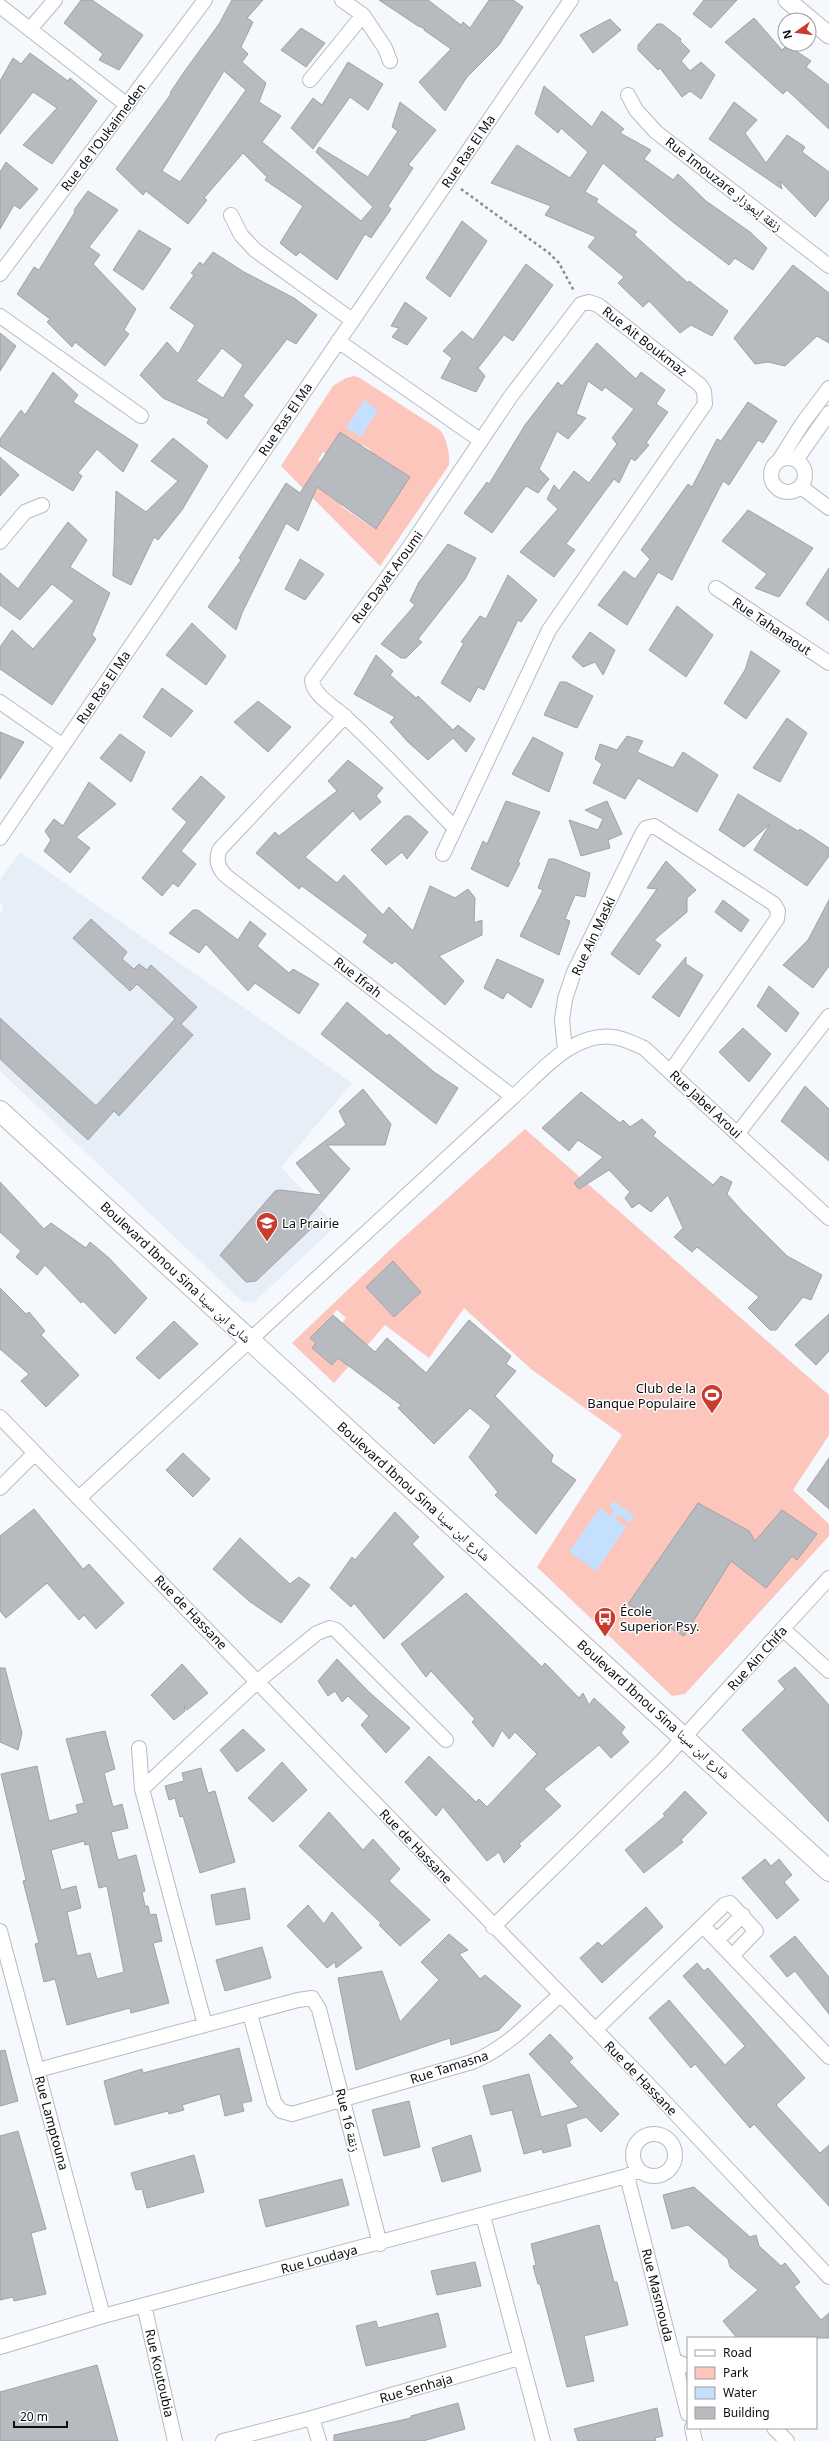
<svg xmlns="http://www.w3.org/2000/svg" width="829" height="2441" font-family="'Noto Sans','Noto Naskh Arabic',sans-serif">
  <rect width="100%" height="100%" fill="#f5f8fc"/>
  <path fill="#e6eef8" d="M20,852L352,1083L281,1167L336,1226L254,1302H243L0,1071V914L3,910L0,900V880Z"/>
  <path fill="#fcc6bd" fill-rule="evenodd" d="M354,376L360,378L440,430C447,439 450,454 449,465L380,566L281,466L333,386L346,378ZM341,432L362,446L363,445L371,450L369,453L376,457L377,455L410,478L375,529L341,506L343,503L328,495L331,490L313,474L320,462L318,460L323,452L326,454Z
    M525,1129L829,1395V1435L793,1490L829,1524V1536L685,1694L672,1696L537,1567L622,1435L531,1369L464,1308L429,1358L385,1325L334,1383L292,1343L395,1245ZM393,1261L421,1292L394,1317L366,1287ZM337,1310L346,1318L342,1323L357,1336L332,1365L313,1348L316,1343L310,1338Z"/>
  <path fill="#c5dffe" d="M364,400L378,410L361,437L346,428Z
    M613,1501L634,1516L630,1523L618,1515L615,1519L626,1527L596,1571L569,1552L600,1508L611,1516L614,1511L609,1507Z"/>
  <path fill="#b7babe" stroke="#a0a3a6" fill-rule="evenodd" d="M81,0H92L143,35L119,70L99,60L103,54L64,23Z
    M232,0H263L247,18L253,22L241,47L248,54L242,62L266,83L259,102L281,116L262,142L361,221L373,207L316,152L319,147L368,177L398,131L392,127L400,102L436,130L408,165L413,168L388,206L391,209L371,238L365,234L337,280L300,252L296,256L280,243L303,206L265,180L267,177L243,153L204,198L207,200L188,224L146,191L143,195L116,169L171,94L170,93L184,72L219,24ZM224,71L246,90L180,182L162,171Z
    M379,0H428L461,25L463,22L470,28L489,0H513L523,7L499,45L467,77L445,111L419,82L451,49L424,30V28L418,26Z
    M704,0H737L711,28L693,14Z
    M754,18L782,50L787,45L811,61L806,67L829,85V129L787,90L783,94L725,42Z
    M610,19L621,30L593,53L580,35Z
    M657,24H662L681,39L680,41L690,51L681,61L690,71L701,62L715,75L701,99L690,91L682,97L660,68L658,70L638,50V45Z
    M301,28L325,43L306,67L281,50Z
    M30,53L68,81L70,78L97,101L52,164L23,145L57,108L33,92L0,134V81L13,58L21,64Z
    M348,62L383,84L368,110L350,97L313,149L291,128L313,98L322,105Z
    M544,86L592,127L602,111L624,129L620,133L651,150L644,159L673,180L678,174L706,201L750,232L767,248L753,270L735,258L729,265L674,223L603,163L585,192L598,199L596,202L637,232L634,235L688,283L689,281L728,311L712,336L691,325L680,333L649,301L643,307L618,283L624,277L588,247L596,237L545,215L551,206L491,183L517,145L570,178L588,152L561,128L558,133L535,114Z
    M734,102L757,120L745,133L766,163L787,135L805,147L802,152L829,172V199L815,217L780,181L782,189L709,139Z
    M6,162L38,189L20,209L14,205L0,229V172Z
    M88,191L118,210L89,247L100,255L93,264L136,309L124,330L129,334L105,366L75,342L72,347L47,322L50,319L17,294L34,267L39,270L75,212L74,210Z
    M462,221L487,241L450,297L426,278Z
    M139,230L171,249L143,290L113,270Z
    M213,252L244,272L294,298L317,315L296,344L287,339L243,396L253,405L227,439L207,423L209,419L163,398L140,375L167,342L178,354L195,325L170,308L194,275L191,273L200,262L203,265ZM222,348L243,365L223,398L196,381Z
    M526,264L553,285L513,341L504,335L478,368L485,376L476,392L441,378L452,358L443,351L462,331L473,340Z
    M793,265L829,293V343L817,336L785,366L768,362L755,364L734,338Z
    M405,302L427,318L407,345L392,337L399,328L391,326Z
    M0,333L16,346L0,371Z
    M597,343L636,379L641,372L665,390L656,404L668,412L646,443L649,445L635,461L631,458L619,483L614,479L566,544L575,550L554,577L520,552L558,509L547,499L554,485L559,491L574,471L589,483L617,444L612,438L634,409L605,387L602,391L588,381L576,414L586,418L568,439L557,431L539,469L549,479L538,493L526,486L492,533L464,513L487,482L489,484L525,425L558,382L562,386Z
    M53,372L78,395L73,402L138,445L123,472L97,449L78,473L82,476L73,491L0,446V439L21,410L25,415Z
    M748,402L777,421L763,443L758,440L729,485L723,481L672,580L658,572L627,625L598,605L624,571L635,579L650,559L641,550L688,484L692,487L717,439L721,441Z
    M340,432L410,477L376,529L317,487L298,531L286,523L242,613L236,630L208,607L241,560L239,558L286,483L300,493Z
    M173,438L208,466L182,510L158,540L154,537L131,585L113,576L116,491L146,512L178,481L151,461Z
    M0,457L19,475L0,496Z
    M748,510L813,548L779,597L755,588L767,574L722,541Z
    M68,522L87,540L70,567L110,593L92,635L96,639L52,705L0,669V647L12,630L33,649L74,601L52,584L20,620L0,605V573L18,589Z
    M448,544L476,558L465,579L418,639L422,642L406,658H401L381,644L415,605L410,601L419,582Z
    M300,559L324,574L305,600L285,589Z
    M829,568V621L806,604Z
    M508,575L537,600L521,622L518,620L484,690L478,687L470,702L441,683L464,643L461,642L480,616L486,619Z
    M677,606L713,635L686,677L649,650Z
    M192,623L226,656L206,685L166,655Z
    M590,632L615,650L603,675L595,662L583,667L572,657Z
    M751,651L780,671L746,719L724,703L745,670Z
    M376,655L393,671L390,675L416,698L418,696L453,730L458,725L475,739L466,752L453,738L428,760L408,742L390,722L395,717L354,694Z
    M560,682H566L593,696L577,728L544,715Z
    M162,688L193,711L171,737L143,717Z
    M258,701L291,727L268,752L234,722Z
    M787,718L807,733L780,782L753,768Z
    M0,732L24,742L0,779Z
    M120,734L145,752L131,782L100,758Z
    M627,736L643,741L637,752L673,768L683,752L718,775L697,812L638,778L625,799L593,783L602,764L595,759L600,744L617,750Z
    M533,737L563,753L549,792L512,774Z
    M348,760L383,788L376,796L381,802L360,820L353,811L305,857L337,883L344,875L383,915L389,907L413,931L430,886L455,898L468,889L475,898L474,923L482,920V935L439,956L464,981L445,1005L395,961L392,964L363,942L368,935L302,886L299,889L256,853L275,832L279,836L337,791L328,781Z
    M201,776L225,797L181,851L196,864L178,887L173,883L162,896L142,878L187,822L172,809Z
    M89,782L116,804L76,837L90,848L70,873L44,851L51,840L45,831L54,819L63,826Z
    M738,794L798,831L800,829L829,848V856L807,886L754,850L770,824L744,847L719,830Z
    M506,801L540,812L518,862L520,863L508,887L471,869L483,841L487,844Z
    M607,801L622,834L608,840L610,848L581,856L569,820L598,830L603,819L585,810Z
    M405,816H410L428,832L407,859L402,852L386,865L371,850Z
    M549,859H555L590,873L585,897L575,895L565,919L570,921L559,955L520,936L543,890L538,888Z
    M666,861L696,890L687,898V912L654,940L661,945L639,975L611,954L657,889L647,888Z
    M723,900L749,920L741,932L715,912Z
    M829,900V966L813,988L783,965L808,940Z
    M193,910H198L238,940L250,921L266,934L257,946L289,973L293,969L319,984L299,1014L255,983L248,991L206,944L199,953L169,933Z
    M91,919L127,952L122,959L134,969L139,964L147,970L151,965L197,1007L181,1024L193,1035L119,1116L114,1111L88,1140L0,1059V1018L96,1106L175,1019L137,984L130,991L73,938Z
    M686,957V964L703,975L679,1017L652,997Z
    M497,959L544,980L531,1008L507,992L503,999L484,988Z
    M769,986L799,1013L786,1032L757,1006Z
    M347,1002L387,1036L389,1034L434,1072L458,1088L436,1124L321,1034Z
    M743,1028L771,1054L749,1082L719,1052Z
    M805,1086L829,1109V1161L781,1121Z
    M363,1089L391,1124L385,1145H327L350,1169L308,1218L315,1225L256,1281L246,1282L220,1255L275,1191L280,1190L322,1195L296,1163L346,1125L339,1111Z
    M581,1092L620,1123L623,1120L630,1127L642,1119L656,1132L653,1136L713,1185L721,1176L732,1182L727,1194L743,1212L787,1256L822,1275L811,1300L803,1297L776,1330H770L748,1308L759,1297L697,1247L692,1252L674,1237L683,1228L668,1195L651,1212L639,1203L632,1208L625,1198L630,1192L609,1170L579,1189L574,1183L603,1157L578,1140L569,1151L542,1128Z
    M0,1182L44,1229L51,1223L86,1248L90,1242L109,1258L147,1298L115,1334L83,1301L81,1303L45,1265L37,1275L16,1257L21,1251L0,1232Z
    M393,1261L421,1292L394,1317L366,1287Z
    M0,1288L26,1314L29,1312L45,1331L41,1335L79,1375L46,1407L21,1381L29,1374L0,1349Z
    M829,1314V1351L816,1365L795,1345Z
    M333,1315L375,1352L387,1338L426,1373L469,1320L511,1356L506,1364L516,1371L495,1396L553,1455L551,1462L576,1480L536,1534L495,1495L498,1492L469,1457L491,1426L470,1408L434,1444L398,1408L401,1405L338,1358L332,1365L312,1348L316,1343L310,1338Z
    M174,1321L198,1344L159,1379L136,1358Z
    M183,1453L210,1479L193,1497L166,1470Z
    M829,1458V1509L807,1490Z
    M698,1503L749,1531L755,1541L782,1510L817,1534L797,1560L792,1556L766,1588L731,1561L684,1636L628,1604Z
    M34,1509L83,1569L89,1564L124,1603L96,1629L84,1615L79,1620L47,1583L6,1618L0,1611V1536Z
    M395,1512L419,1537L412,1544L444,1577L384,1639L354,1603L351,1607L330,1588L352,1557L355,1560Z
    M240,1538L290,1584L299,1577L310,1585L281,1623L249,1601L213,1569Z
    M466,1593L542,1667L545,1663L579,1698L583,1693L589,1705L594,1698L625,1727L621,1733L629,1742L611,1758L599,1745L544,1789L561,1806L519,1844L521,1846L504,1863L499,1852L487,1861L443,1807L436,1816L405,1782L429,1756L476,1802L479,1799L487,1807L537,1754L515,1732L509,1739L502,1730L493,1747L472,1722L475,1719L431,1671L426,1677L401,1644Z
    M337,1659L369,1692L410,1728L386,1753L361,1725L369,1716L348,1696L342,1702L335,1691L328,1696L318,1681Z
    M182,1664L208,1693L187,1710L184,1706L185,1711L174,1720L151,1695Z
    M795,1667L829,1705V1822L742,1730L785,1689L778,1681Z
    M0,1668H5L22,1733L18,1750L0,1742Z
    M243,1729L265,1750L237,1772L220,1750Z
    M105,1731L115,1769L104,1773L113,1807L122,1804L128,1828L111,1832L118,1860L136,1855L145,1891L142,1892L145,1906H148L150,1915L156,1914L162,1941L153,1943L169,2003L131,2013L130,2008L67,2025L55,1979L44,1982L35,1944L39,1943L23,1881L26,1880L1,1774L37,1766L49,1821L78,1813L76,1805L84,1803L66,1739ZM84,1841L85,1845L89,1844L99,1888L107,1886L124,1972L97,1979L90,1953L77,1956L67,1912L81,1908L76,1886L61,1890L51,1850Z
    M282,1762L307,1790L273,1822L248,1798Z
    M201,1768L208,1793L215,1791L235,1862L200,1873L183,1816L180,1817L175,1798L169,1800L165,1786L184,1781L182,1773Z
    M685,1791L707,1813L681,1840L683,1842L644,1873L625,1850L665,1816L663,1814Z
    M329,1812L363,1850L373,1839L400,1869L389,1881L430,1920L400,1946L379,1925L381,1923L299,1846Z
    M765,1859L771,1866L779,1859L792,1875L784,1882L799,1900L777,1919L742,1878Z
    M245,1888L250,1919L216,1925L211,1895Z
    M308,1905L324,1924L332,1912L362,1948L336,1968L335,1962L327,1968L287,1926Z
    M646,1907L663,1927L602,1983L580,1958L598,1942L602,1946Z
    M449,1934L468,1950L459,1954L480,1979L485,1975L521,2006L499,2030L451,2045L450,2038L356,2070L338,1978L382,1971L400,2022L439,1980L421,1962Z
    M795,1936L829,1977V2014L795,1971L787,1977L770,1956Z
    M262,1947L271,1978L225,1991L216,1960Z
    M697,1963L704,1971L708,1968L805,2078L776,2105L820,2153L829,2145V2206L754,2124L750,2128L695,2064L691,2068L649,2018L669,2000L725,2065L745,2046L683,1976Z
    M550,2034L573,2058L569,2062L619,2114L601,2132L586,2117L566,2124L571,2146L543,2153L542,2149L524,2154L512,2110L491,2115L483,2086L529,2074L541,2117L579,2107L529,2054Z
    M239,2048L252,2101L242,2103L244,2111L225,2116L220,2094L182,2105L184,2110L169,2114L168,2111L115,2125L104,2081L142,2069L143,2073Z
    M5,2050L18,2101L0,2106V2051Z
    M409,2101L420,2147L384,2156L372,2110Z
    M18,2131L46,2229L31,2233L46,2294L14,2301L13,2297L0,2300V2136Z
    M471,2135L481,2171L442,2182L432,2148Z
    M194,2155L204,2192L147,2208L142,2189L136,2190L131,2173Z
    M342,2179L349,2205L266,2227L259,2200Z
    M694,2187L750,2237L756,2235L759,2246L781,2266L785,2263L800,2282L794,2287L821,2320L829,2313V2338H737L723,2321L758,2290L730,2267L728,2259L688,2225L672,2229L663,2195Z
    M599,2225L614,2282H617L628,2325L584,2336L594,2381L567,2387L540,2284H538L533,2266L536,2265L531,2244Z
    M475,2262L481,2286L437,2295L431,2271Z
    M438,2313L446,2347L366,2366L356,2326L376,2321L378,2328Z
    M97,2365L118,2441H0V2392Z
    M458,2403L465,2429L423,2441H334V2435L411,2418V2416Z
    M657,2408L663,2436L655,2438L656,2441H578L574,2429Z"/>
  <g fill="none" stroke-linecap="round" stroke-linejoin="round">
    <g stroke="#b8bbbf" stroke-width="16">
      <path id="minor" d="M342,0L363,15L385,48L390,61
        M0,6L127,105
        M30,29L55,0
        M310,80L363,15
        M628,95L636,110L656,132L829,266
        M231,215L241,235L255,250L352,320
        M0,274L205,0
        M0,316L141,416
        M338,341L480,440
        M771 475a17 17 0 1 1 34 0a17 17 0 1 1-34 0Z
        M780,459L802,424L829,388
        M796,460L829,413
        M801,487L829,508
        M0,542L25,512L42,505
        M716,588L829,663
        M0,702L63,746
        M345,716L220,849C215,859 218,868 226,876L513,1097
        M0,838L571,0
        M443,854L549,630L705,404L704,391L700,385L598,305L589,302L581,304L511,396L408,549L312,680C313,695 333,706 343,715C382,750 417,790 454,827
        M565,1050L562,1020L565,999L574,972L642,834L646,828L654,826L774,904L778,911L777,919L671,1071
        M738,1133L829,1016
        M0,1417L645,2081L829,2277
        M0,1488L35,1453
        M79,1498L513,1097C540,1073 572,1032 613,1037C624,1038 634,1044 644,1048L829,1218
        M783,1629L829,1671
        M139,1748L142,1789L205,2025
        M142,1789L258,1681L317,1633L330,1628L336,1630L446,1740
        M703,1926L829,2057
        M493,1927L663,1760L829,1578
        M0,1931L103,2316
        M717,1940L743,1915
        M250,2014L274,2102L281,2111L292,2114L472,2062C507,2048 532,2020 560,1995
        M595,2030L724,1905L730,1903L756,1931L732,1956
        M38,2070L298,2000L312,1998L319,2009L380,2244
        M633 2155a21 21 0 1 1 42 0a21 21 0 1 1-42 0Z
        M627,2176L688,2414
        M483,2216L543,2441
        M144,2305L175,2441
        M0,2347L103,2316L627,2176L638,2170
        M675,2361L688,2366
        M312,2418L319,2441
        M692,2428L695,2441
        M774,2428L787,2441
        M223,2441L312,2418L519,2358"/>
    </g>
    <g stroke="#b8bbbf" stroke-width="19">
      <path id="tertiary" d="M787,0L829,35"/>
    </g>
    <g stroke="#b8bbbf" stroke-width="22">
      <path id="secondary" d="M0,1111L829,1871"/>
    </g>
    <path stroke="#8a8c8f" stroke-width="2.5" stroke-dasharray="3 3" stroke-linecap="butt" d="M461,189L549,253L559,263L574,291"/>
    <use href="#minor" stroke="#fff" stroke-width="14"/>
    <use href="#tertiary" stroke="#fff" stroke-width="17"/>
    <use href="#secondary" stroke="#fff" stroke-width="20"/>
  </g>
  <defs>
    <g id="school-pin" transform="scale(1.15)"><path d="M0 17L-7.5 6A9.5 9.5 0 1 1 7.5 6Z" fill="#c93c2e" stroke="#fff"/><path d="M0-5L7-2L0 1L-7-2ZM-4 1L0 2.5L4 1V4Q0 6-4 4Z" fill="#fff"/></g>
    <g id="stadium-pin" transform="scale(1.15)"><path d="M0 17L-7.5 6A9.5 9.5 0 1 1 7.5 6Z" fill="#c93c2e" stroke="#fff"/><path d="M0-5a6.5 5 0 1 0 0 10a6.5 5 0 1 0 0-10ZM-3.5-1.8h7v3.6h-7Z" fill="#fff"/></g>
    <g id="bus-pin" transform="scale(1.15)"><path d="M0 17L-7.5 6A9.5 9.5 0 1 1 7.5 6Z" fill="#c93c2e" stroke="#fff"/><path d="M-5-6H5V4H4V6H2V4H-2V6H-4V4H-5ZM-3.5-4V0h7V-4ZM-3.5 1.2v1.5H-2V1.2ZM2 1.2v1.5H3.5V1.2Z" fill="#fff"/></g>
  </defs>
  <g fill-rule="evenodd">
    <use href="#school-pin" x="267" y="1223"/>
    <use href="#stadium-pin" x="712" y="1395"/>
    <use href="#bus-pin" x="605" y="1618"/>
  </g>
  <g text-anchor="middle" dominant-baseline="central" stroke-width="3" stroke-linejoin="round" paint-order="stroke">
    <g font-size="13" fill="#0d0e0f" stroke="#fff">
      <text transform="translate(103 137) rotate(-53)">Rue de l'Oukaimeden</text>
      <text transform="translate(468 151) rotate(-56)">Rue Ras El Ma</text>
      <text transform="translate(724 184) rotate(38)">Rue Imouzare زنقة إيموزار</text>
      <text transform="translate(645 341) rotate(38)">Rue Ait Boukmaz</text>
      <text transform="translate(285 419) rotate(-56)">Rue Ras El Ma</text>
      <text transform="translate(387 577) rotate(-54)">Rue Dayat Aroumi</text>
      <text transform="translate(772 626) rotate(34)">Rue Tahanaout</text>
      <text transform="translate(103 687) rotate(-56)">Rue Ras El Ma</text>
      <text transform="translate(593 936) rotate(-65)">Rue Ain Maski</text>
      <text transform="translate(358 977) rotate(38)">Rue Ifrah</text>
      <text transform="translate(706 1104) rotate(43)">Rue Jabel Aroui</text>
      <text transform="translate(176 1272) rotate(43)">Boulevard Ibnou Sina شارع ابن سينا</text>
      <text transform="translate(414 1491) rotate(42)">Boulevard Ibnou Sina شارع ابن سينا</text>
      <text transform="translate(191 1612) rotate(46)">Rue de Hassane</text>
      <text transform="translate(757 1658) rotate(-48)">Rue Ain Chifa</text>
      <text transform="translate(654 1709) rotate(42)">Boulevard Ibnou Sina شارع ابن سينا</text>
      <text transform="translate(416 1846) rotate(46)">Rue de Hassane</text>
      <text transform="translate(449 2067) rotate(-18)">Rue Tamasna</text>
      <text transform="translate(641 2078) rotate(46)">Rue de Hassane</text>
      <text transform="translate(348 2120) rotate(76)">Rue 16 زنقة</text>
      <text transform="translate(52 2123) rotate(75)">Rue Lamptouna</text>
      <text transform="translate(319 2259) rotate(-15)">Rue Loudaya</text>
      <text transform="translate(658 2295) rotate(76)">Rue Masmouda</text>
      <text transform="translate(160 2373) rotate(77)">Rue Koutoubia</text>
      <text transform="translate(416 2388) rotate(-16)">Rue Senhaja</text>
    </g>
    <g font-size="13" fill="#0d0e0f" stroke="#fff" text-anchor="start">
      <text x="282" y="1223">La Prairie</text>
      <text x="696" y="1388" text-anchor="end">Club de la<tspan x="696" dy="15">Banque Populaire</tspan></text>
      <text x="620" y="1611">École<tspan x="620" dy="15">Superior Psy.</tspan></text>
    </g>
  </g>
  <rect x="687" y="2337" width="130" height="92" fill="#ffffff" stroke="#9e9f9f"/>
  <rect x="695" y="2350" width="20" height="6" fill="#ffffff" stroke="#9e9f9f"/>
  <text x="723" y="2357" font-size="12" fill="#0d0e0f">Road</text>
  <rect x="695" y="2367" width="20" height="12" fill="#fcc6bd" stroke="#9e9f9f"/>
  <text x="723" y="2377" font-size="12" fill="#0d0e0f">Park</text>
  <rect x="695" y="2387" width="20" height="12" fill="#c5dffe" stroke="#9e9f9f"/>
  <text x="723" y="2397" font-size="12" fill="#0d0e0f">Water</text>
  <rect x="695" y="2407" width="20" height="12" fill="#b7babe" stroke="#9e9f9f"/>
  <text x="723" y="2417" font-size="12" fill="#0d0e0f">Building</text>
  <g transform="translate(797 32) rotate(256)"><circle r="19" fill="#ffffff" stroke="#9e9f9f"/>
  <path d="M0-3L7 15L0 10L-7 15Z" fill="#c93c2e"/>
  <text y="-6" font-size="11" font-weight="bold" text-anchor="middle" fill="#0d0e0f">N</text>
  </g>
  <path d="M14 2421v6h53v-6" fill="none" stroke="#0d0e0f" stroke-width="2"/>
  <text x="20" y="2421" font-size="12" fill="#0d0e0f" stroke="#ffffff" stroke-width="3" paint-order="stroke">20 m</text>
</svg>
